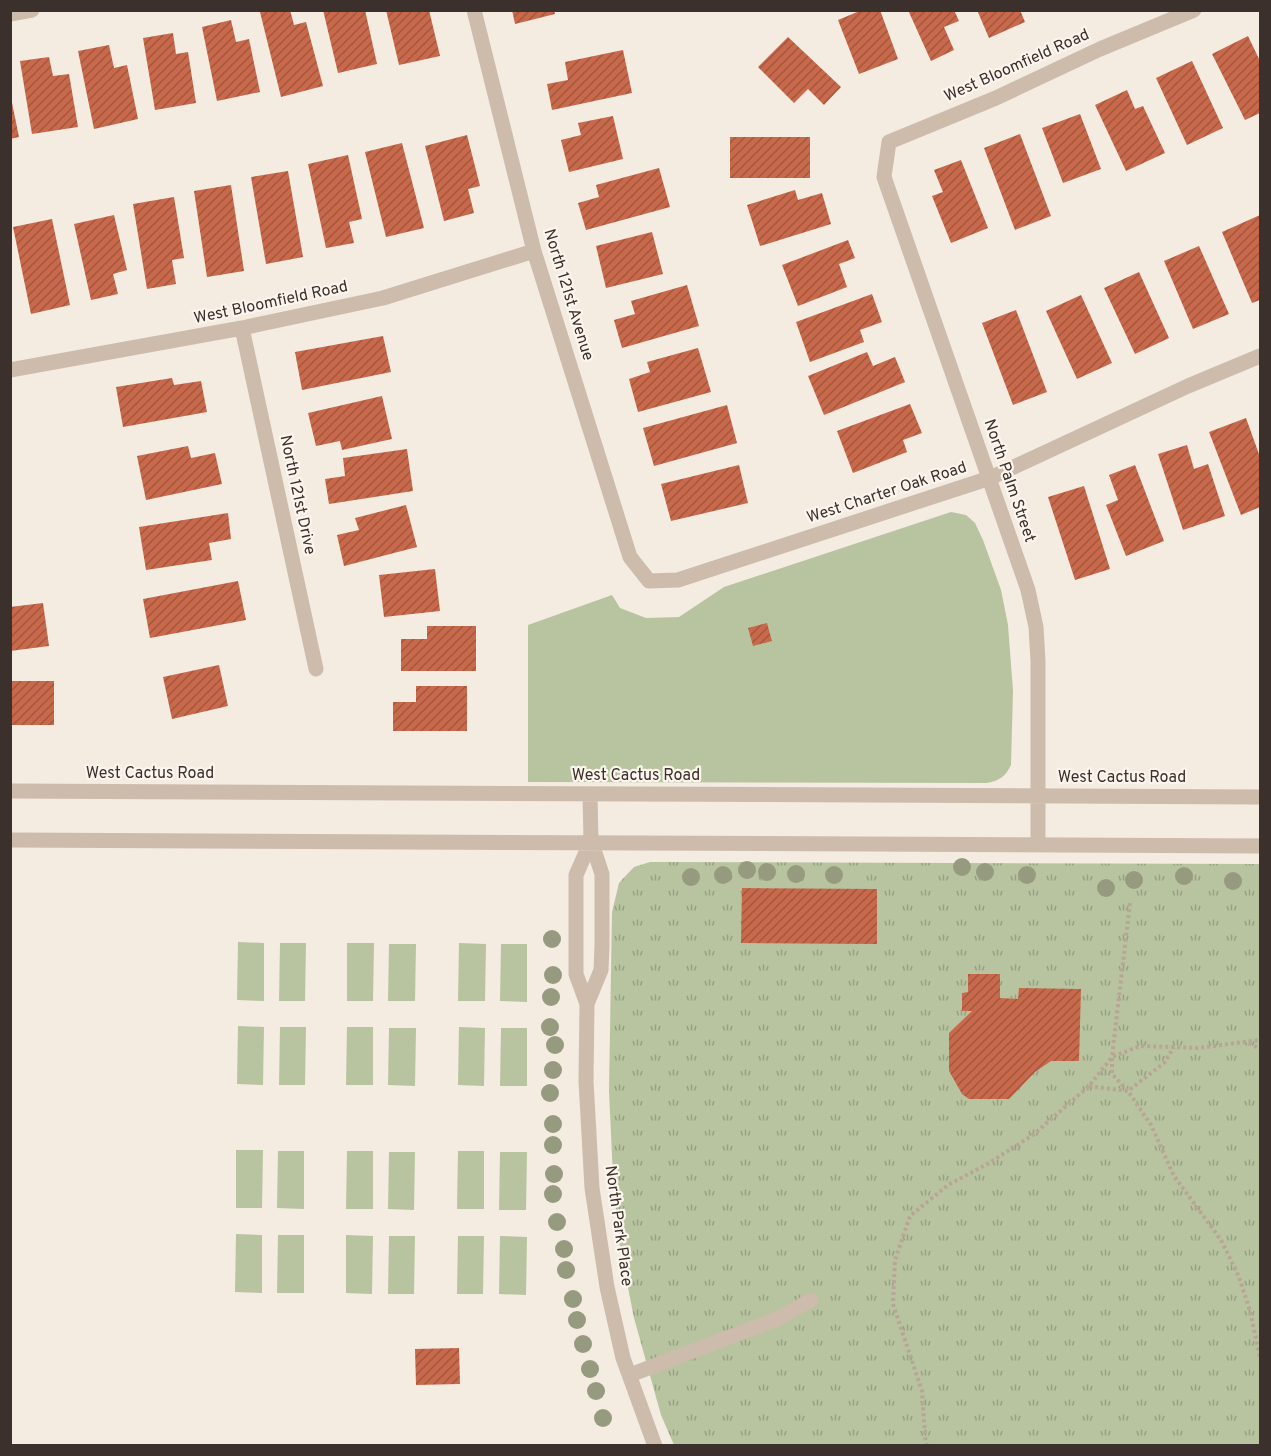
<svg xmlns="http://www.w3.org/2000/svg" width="1271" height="1456" font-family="Overpass,sans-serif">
  <defs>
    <pattern id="grass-tufts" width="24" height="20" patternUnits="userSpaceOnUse" patternTransform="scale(1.5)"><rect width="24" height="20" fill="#b8c4a0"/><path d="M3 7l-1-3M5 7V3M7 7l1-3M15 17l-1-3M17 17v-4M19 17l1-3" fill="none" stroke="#97a083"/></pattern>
    <pattern id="building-hatch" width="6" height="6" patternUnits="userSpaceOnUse" patternTransform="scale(1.5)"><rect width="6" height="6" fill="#c8694b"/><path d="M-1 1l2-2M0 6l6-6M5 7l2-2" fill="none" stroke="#a4573f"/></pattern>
  </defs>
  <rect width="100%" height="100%" fill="#f4ebe1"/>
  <path fill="url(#grass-tufts)" d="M650,862L1260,864V1445H674L661,1415L634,1318L619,1242L613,1177L609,1091L612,912L619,883L634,867Z"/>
  <path fill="#b8c4a0" d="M951,512L966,515L975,523L983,540L1001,590L1008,625L1013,691L1011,765C1006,776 999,781 987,783L528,782V625L612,595L620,608L646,618L679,617L724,587Z
    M238,942L264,943V1001L237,1000Z
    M280,943H306L305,1001H279Z
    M347,943H374L373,1001H347Z
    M459,943L486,944L485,1001H458Z
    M389,944H416L415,1001H388Z
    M501,944H527V1002L500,1001Z
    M238,1026L264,1027L263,1085L237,1084Z
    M280,1027H306L305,1085H279Z
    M347,1027H373V1085H346Z
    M459,1027L485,1028L484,1086L458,1085Z
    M389,1028H416L415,1086L388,1085Z
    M501,1028H527V1086H500Z
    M236,1150H263L262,1208H236Z
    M278,1151H304V1209L277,1208Z
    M347,1151H373V1209H346Z
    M458,1151H484V1209H457Z
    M389,1152H415L414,1210L388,1209Z
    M500,1152H527L526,1210H499Z
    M236,1234L262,1235V1293L235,1292Z
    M278,1235H304V1293H277Z
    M346,1235L373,1236L372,1294L346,1293Z
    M389,1236H415L414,1294H388Z
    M458,1236H484L483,1294H457Z
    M500,1236L527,1237L526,1295L499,1294Z"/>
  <path fill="url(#building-hatch)" d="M266,10H290L294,25L306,22L323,86L281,97L260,12Z
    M323,10H365L377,64L338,73Z
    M386,10H429L440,56L399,65Z
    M512,10H554L555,14L515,24Z
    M862,10H880L898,59L859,74L838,20Z
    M908,10H954L959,21L944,27L954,50L931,61Z
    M977,10H1020L1025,22L989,38Z
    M231,20L236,42L249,39L260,92L217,101L202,27Z
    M173,33L176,54L188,52L196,103L155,110L143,38Z
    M1248,36L1260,61V113L1245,120L1212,54Z
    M788,37L841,87L824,105L808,89L794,103L758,67Z
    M109,45L114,68L127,65L138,119L94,129L78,51Z
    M623,50L632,93L552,110L547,84L568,80L565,62Z
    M49,57L53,76L69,74L78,127L32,134L20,61Z
    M1192,61L1223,128L1187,145L1156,78Z
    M1127,90L1135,109L1143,106L1165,153L1126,171L1095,105Z
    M10,93L19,137L10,139Z
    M1080,114L1101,169L1063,183L1042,128Z
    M613,116L623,159L569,172L561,140L581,135L578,123Z
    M1020,134L1051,216L1015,230L984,148Z
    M467,135L480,186L468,189L474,213L444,221L425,146Z
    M730,137H810V178H730Z
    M402,143L424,228L386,237L365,152Z
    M348,155L362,219L349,222L354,243L326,248L308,164Z
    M961,160L988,228L951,243L932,196L943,192L934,170Z
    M659,168L670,207L586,230L578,203L599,197L596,185Z
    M288,171L303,257L266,264L251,177Z
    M231,185L244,271L207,277L194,191Z
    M795,190L798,200L822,193L831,224L760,246L747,205Z
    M174,197L184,258L172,260L176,284L147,289L133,204Z
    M114,215L127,270L113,274L118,294L91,300L74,224Z
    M1260,215V300L1252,303L1222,232Z
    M52,219L70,305L31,314L13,227Z
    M652,232L663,274L606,288L596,246Z
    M848,240L855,258L839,264L847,287L798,306L782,265Z
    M1199,246L1229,314L1193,329L1164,261Z
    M1139,272L1169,338L1135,354L1104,288Z
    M687,285L699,326L622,348L614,320L635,314L631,301Z
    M872,294L882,322L860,330L864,342L810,362L796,322Z
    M1081,295L1112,363L1077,379L1046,311Z
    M1016,310L1047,392L1013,405L982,323Z
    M383,336L391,372L302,390L295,352Z
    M698,348L711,392L638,412L629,379L650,372L647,362Z
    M867,352L873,366L895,357L905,382L824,415L808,376Z
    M172,378L174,385L201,381L207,412L123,427L116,387Z
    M382,396L392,439L342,450L340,441L316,446L308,413Z
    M910,404L922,433L903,440L907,452L853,473L837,431Z
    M727,405L737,443L654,466L643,428Z
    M1246,418L1260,457V507L1241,515L1209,432Z
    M1187,445L1194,469L1208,464L1225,516L1183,530L1158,454Z
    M188,446L191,458L215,453L222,484L146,500L137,456Z
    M407,449L413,491L329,504L325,479L345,476L343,458Z
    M739,465L748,503L671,521L661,484Z
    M1135,465L1164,541L1126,556L1106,505L1118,500L1109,475Z
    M1084,486L1110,569L1075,580L1048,497Z
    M406,505L417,547L344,566L337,535L359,530L355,518Z
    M228,513L231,539L209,543L212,560L146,570L139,527Z
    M435,569L440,611L384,617L379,575Z
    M238,581L246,620L150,638L143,599Z
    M43,603L49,646L10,651V607Z
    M767,623L772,641L753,646L748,628Z
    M427,626H476V671H401V639H427Z
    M219,665L228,706L172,719L163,677Z
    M10,681H54V725H10Z
    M416,686H467V731H393V702H416Z
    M742,888L877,889V944L741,943Z
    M968,974H1000V998L1018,999L1019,988L1081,989L1079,1061H1051L1035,1072L1009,1099H969L962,1094L949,1071V1033L972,1011H962V993L968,992Z
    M459,1348L460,1384L416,1385L415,1349Z"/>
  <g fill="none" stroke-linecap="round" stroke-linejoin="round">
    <path stroke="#b9a596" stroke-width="4" stroke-dasharray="3 3" stroke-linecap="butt" d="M1130,903L1112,1057V1074L1128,1091L1151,1125L1174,1176L1221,1240L1239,1277L1250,1311L1260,1357
      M1249,1043L1260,1049
      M1089,1086L1128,1091L1164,1063L1174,1047
      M927,1446L925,1437L922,1391L893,1304L895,1260L910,1216L948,1185L989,1163L1033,1135L1089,1086L1112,1057L1140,1046L1198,1048L1260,1040"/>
    <path stroke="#cdbbac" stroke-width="15" d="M474,10L534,251L630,557L649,581L678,580L990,478L1188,386L1260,356
      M10,14L32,10
      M242,328L316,669
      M10,370L242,328L383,298L534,251
      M10,791L1260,797
      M10,840L1260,846
      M591,841L576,875V974L587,1004L586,1081L592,1188L607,1287L623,1358L655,1446
      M1038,844V661L1036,627L1028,590L884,177L889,142L996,98L1100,49L1194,10
      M587,1004L601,970L602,946V874L591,841L590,795
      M630,1375L777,1319L811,1300"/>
  </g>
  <g fill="#969b7f">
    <circle cx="962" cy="867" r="9"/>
    <circle cx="747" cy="870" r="9"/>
    <circle cx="767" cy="872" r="9"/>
    <circle cx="985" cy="872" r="9"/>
    <circle cx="796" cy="874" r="9"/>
    <circle cx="723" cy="875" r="9"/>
    <circle cx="834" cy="875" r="9"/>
    <circle cx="1027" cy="875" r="9"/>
    <circle cx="1184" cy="876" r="9"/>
    <circle cx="691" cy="877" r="9"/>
    <circle cx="1134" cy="880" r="9"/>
    <circle cx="1233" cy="881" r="9"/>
    <circle cx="1106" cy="888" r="9"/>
    <circle cx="552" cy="939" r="9"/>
    <circle cx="553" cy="975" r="9"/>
    <circle cx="551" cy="997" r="9"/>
    <circle cx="550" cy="1027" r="9"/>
    <circle cx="555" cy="1045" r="9"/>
    <circle cx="553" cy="1070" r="9"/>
    <circle cx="550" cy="1093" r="9"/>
    <circle cx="553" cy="1124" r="9"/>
    <circle cx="553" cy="1145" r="9"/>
    <circle cx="554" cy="1174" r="9"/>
    <circle cx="553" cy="1194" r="9"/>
    <circle cx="557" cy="1222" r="9"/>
    <circle cx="564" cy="1249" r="9"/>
    <circle cx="566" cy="1270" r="9"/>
    <circle cx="573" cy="1299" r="9"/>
    <circle cx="577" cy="1320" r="9"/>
    <circle cx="583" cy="1344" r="9"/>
    <circle cx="590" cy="1369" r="9"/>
    <circle cx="596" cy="1391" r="9"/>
    <circle cx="603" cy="1418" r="9"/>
  </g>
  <g text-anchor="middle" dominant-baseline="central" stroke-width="4.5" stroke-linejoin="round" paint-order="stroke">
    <g font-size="16" fill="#3b302b" stroke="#fbf5ee">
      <text transform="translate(1017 66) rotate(-24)">West Bloomfield Road</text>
      <text transform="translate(568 295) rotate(73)">North 121st Avenue</text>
      <text transform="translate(271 303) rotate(-12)">West Bloomfield Road</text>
      <text transform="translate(1009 481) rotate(71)">North Palm Street</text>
      <text transform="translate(887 493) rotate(-18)">West Charter Oak Road</text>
      <text transform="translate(297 495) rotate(78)">North 121st Drive</text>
      <text x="150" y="774">West Cactus Road</text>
      <text x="636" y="776">West Cactus Road</text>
      <text x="1122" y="778">West Cactus Road</text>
      <text transform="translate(618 1226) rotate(82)">North Park Place</text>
    </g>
  </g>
  <rect width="1271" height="1456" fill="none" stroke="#3b302b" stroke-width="24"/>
</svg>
